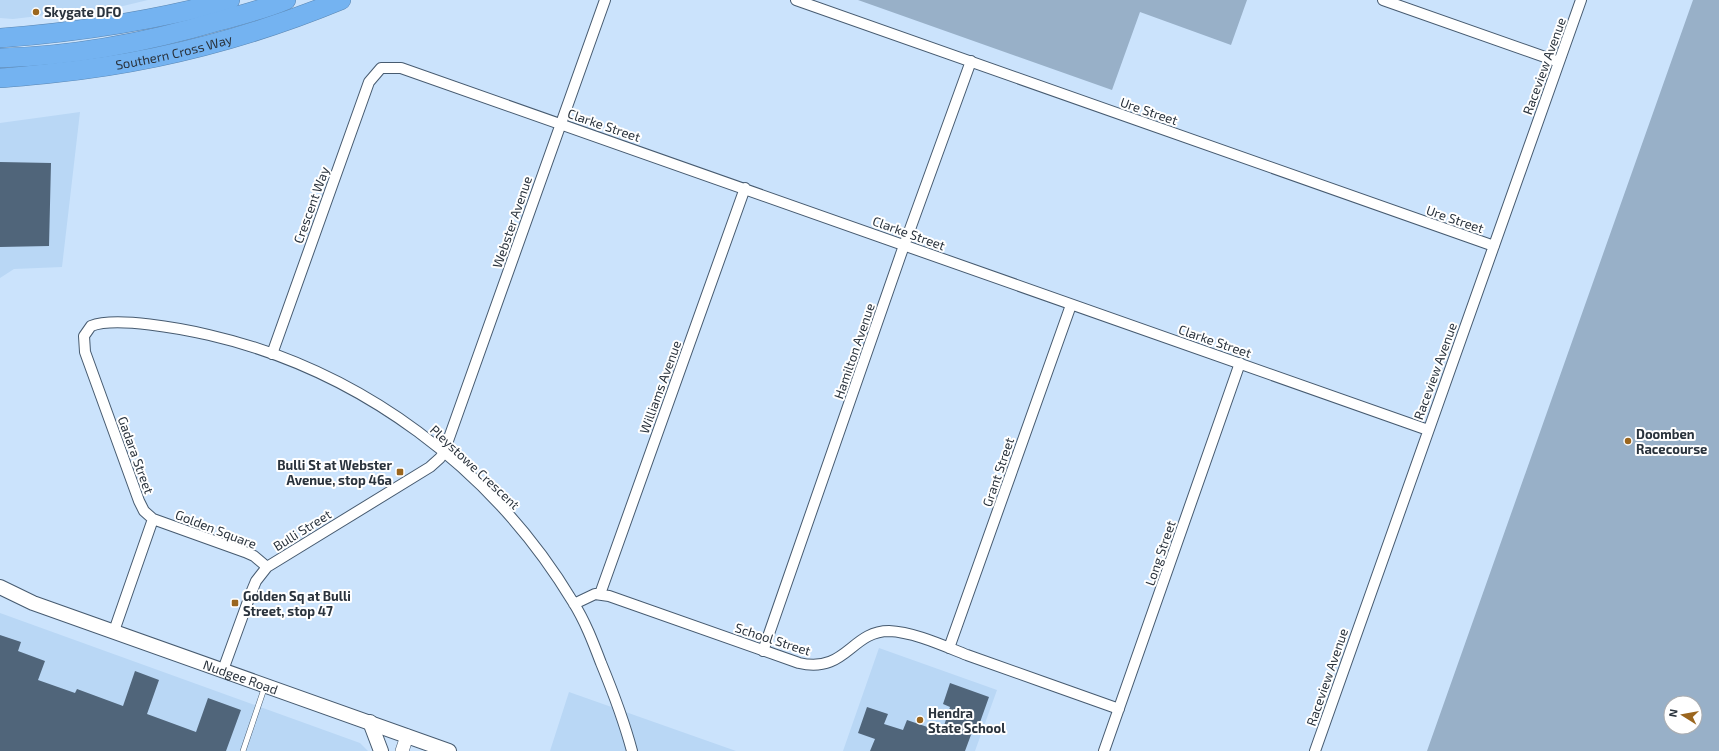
<svg xmlns="http://www.w3.org/2000/svg" width="1719" height="751" font-family="'Exo 2',sans-serif">
  <rect width="100%" height="100%" fill="#cbe3fc"/>
  <path fill="#b9d7f5" d="M0,0H148L123,6L13,19L0,18Z
    M80,112L62,267L14,269L0,278V123Z
    M0,613L360,743L368,751H0Z
    M879,648L997,690L975,751H843Z
    M569,692L736,751H550Z"/>
  <path fill="#98b0c8" fill-rule="evenodd" d="M858,0H1247L1231,45L1140,12L1112,90Z
    M1693,0H1719V751H1427ZM1671,703H1695V727H1671Z"/>
  <path fill="#50657a" d="M0,162L51,163L49,246L0,247Z
    M0,635L21,642L18,651L45,661L38,680L75,693L77,689L123,706L135,671L159,680L147,714L196,732L208,698L241,710L226,751H0Z
    M950,683L989,697L979,725L975,724L965,751H870L875,739L858,733L867,707L888,714L884,724L903,730L907,720L942,732L950,707L943,704Z"/>
  <g fill="none" stroke-linecap="round" stroke-linejoin="round">
    <g stroke="#475b70" stroke-width="6">
      <path id="service" d="M243,751L265,686"/>
    </g>
    <g stroke="#475b70" stroke-width="12">
      <path id="minor" d="M796,0L1494,246
        M1383,0L1559,62
        M272,354L369,82L381,68H401L1428,430
        M153,519L245,552L254,556L267,567
        M600,594L745,188
        M574,604L595,594L609,596L799,663C846,674 851,631 889,631C914,632 944,646 967,655C1018,673 1068,691 1119,709
        M114,631L153,519L144,511L139,501L85,352L84,336L91,326C116,316 183,329 209,335C361,370 493,469 573,602C585,621 593,642 601,663C613,692 624,721 632,751
        M949,648L1071,305
        M763,651L901,254L971,61
        M223,670L251,593L256,581L267,567L430,467L440,458L444,452L605,0
        M1104,751L1240,363
        M1315,751L1581,0"/>
    </g>
    <g stroke="#475b70" stroke-width="14">
      <path id="tertiary" d="M402,751L407,736"/>
    </g>
    <g stroke="#475b70" stroke-width="16">
      <g id="secondary">
        <path id="s1" d="M0,587L33,603L449,751"/>
        <path d="M370,722L381,751"/>
      </g>
    </g>
    <g stroke="#5a86b2" stroke-width="20">
      <g id="motorway">
        <path d="M0,38C80,32 153,21 230,0"/>
        <path d="M0,58C74,56 148,42 219,21C241,15 265,9 286,0"/>
        <path id="s2" d="M0,78C18,77 36,75 54,73C153,63 249,38 341,0"/>
      </g>
    </g>
    <use href="#service" stroke="#fff" stroke-width="5"/>
    <use href="#minor" stroke="#fff" stroke-width="10"/>
    <use href="#tertiary" stroke="#fff" stroke-width="13"/>
    <use href="#secondary" stroke="#fff" stroke-width="14"/>
    <use href="#motorway" stroke="#74b3f1" stroke-width="19"/>
  </g>
  <g fill="#9b661e" stroke="#fff" stroke-width="1.5">
    <circle cx="36" cy="12" r="4"/>
    <circle cx="1628" cy="441" r="4"/>
    <rect x="396" y="468" width="8" height="8" rx="2"/>
    <rect x="231" y="599" width="8" height="8" rx="2"/>
    <circle cx="920" cy="720" r="4"/>
  </g>
  <g text-anchor="middle" dominant-baseline="central" stroke-width="4" stroke-linejoin="round" paint-order="stroke">
    <g font-size="13" font-weight="bold" fill="#2a333d" stroke="#fff" text-anchor="start">
      <text x="44" y="12">Skygate DFO</text>
      <text x="1636" y="434">Doomben<tspan x="1636" dy="15">Racecourse</tspan></text>
      <text x="392" y="465" text-anchor="end">Bulli St at Webster<tspan x="392" dy="15">Avenue, stop 46a</tspan></text>
      <text x="243" y="596">Golden Sq at Bulli<tspan x="243" dy="15">Street, stop 47</tspan></text>
      <text x="928" y="713">Hendra<tspan x="928" dy="15">State School</tspan></text>
    </g>
    <g font-size="13" fill="#2a333d" stroke="#fff">
      <text stroke="none"><textPath href="#s2" startOffset="176">Southern Cross Way</textPath></text>
      <text transform="translate(1544 66) rotate(-70)">Raceview Avenue</text>
      <text transform="translate(1149 111) rotate(19)">Ure Street</text>
      <text transform="translate(604 125) rotate(19)">Clarke Street</text>
      <text transform="translate(311 205) rotate(-70)">Crescent Way</text>
      <text transform="translate(1455 219) rotate(19)">Ure Street</text>
      <text transform="translate(512 222) rotate(-71)">Webster Avenue</text>
      <text transform="translate(909 233) rotate(20)">Clarke Street</text>
      <text transform="translate(1215 341) rotate(19)">Clarke Street</text>
      <text transform="translate(854 351) rotate(-71)">Hamilton Avenue</text>
      <text transform="translate(1435 371) rotate(-70)">Raceview Avenue</text>
      <text transform="translate(660 387) rotate(-70)">Williams Avenue</text>
      <text transform="translate(136 455) rotate(70)">Gadara Street</text>
      <text transform="translate(475 467) rotate(43)">Pleystowe Crescent</text>
      <text transform="translate(998 472) rotate(-71)">Grant Street</text>
      <text transform="translate(216 529) rotate(21)">Golden Square</text>
      <text transform="translate(302 530) rotate(-32)">Bulli Street</text>
      <text transform="translate(1160 553) rotate(-71)">Long Street</text>
      <text transform="translate(773 639) rotate(18)">School Street</text>
      <text stroke="none"><textPath href="#s1" startOffset="257">Nudgee Road</textPath></text>
      <text transform="translate(1327 677) rotate(-71)">Raceview Avenue</text>
    </g>
  </g>
  <g transform="translate(1683 715) rotate(281)"><circle r="19" fill="#ffffff" stroke="#aaadb1"/>
  <path d="M0-3L7 15L0 10L-7 15Z" fill="#9b661e"/>
  <text y="-6" font-size="11" font-weight="bold" text-anchor="middle" fill="#2a333d">N</text>
  </g>
</svg>
